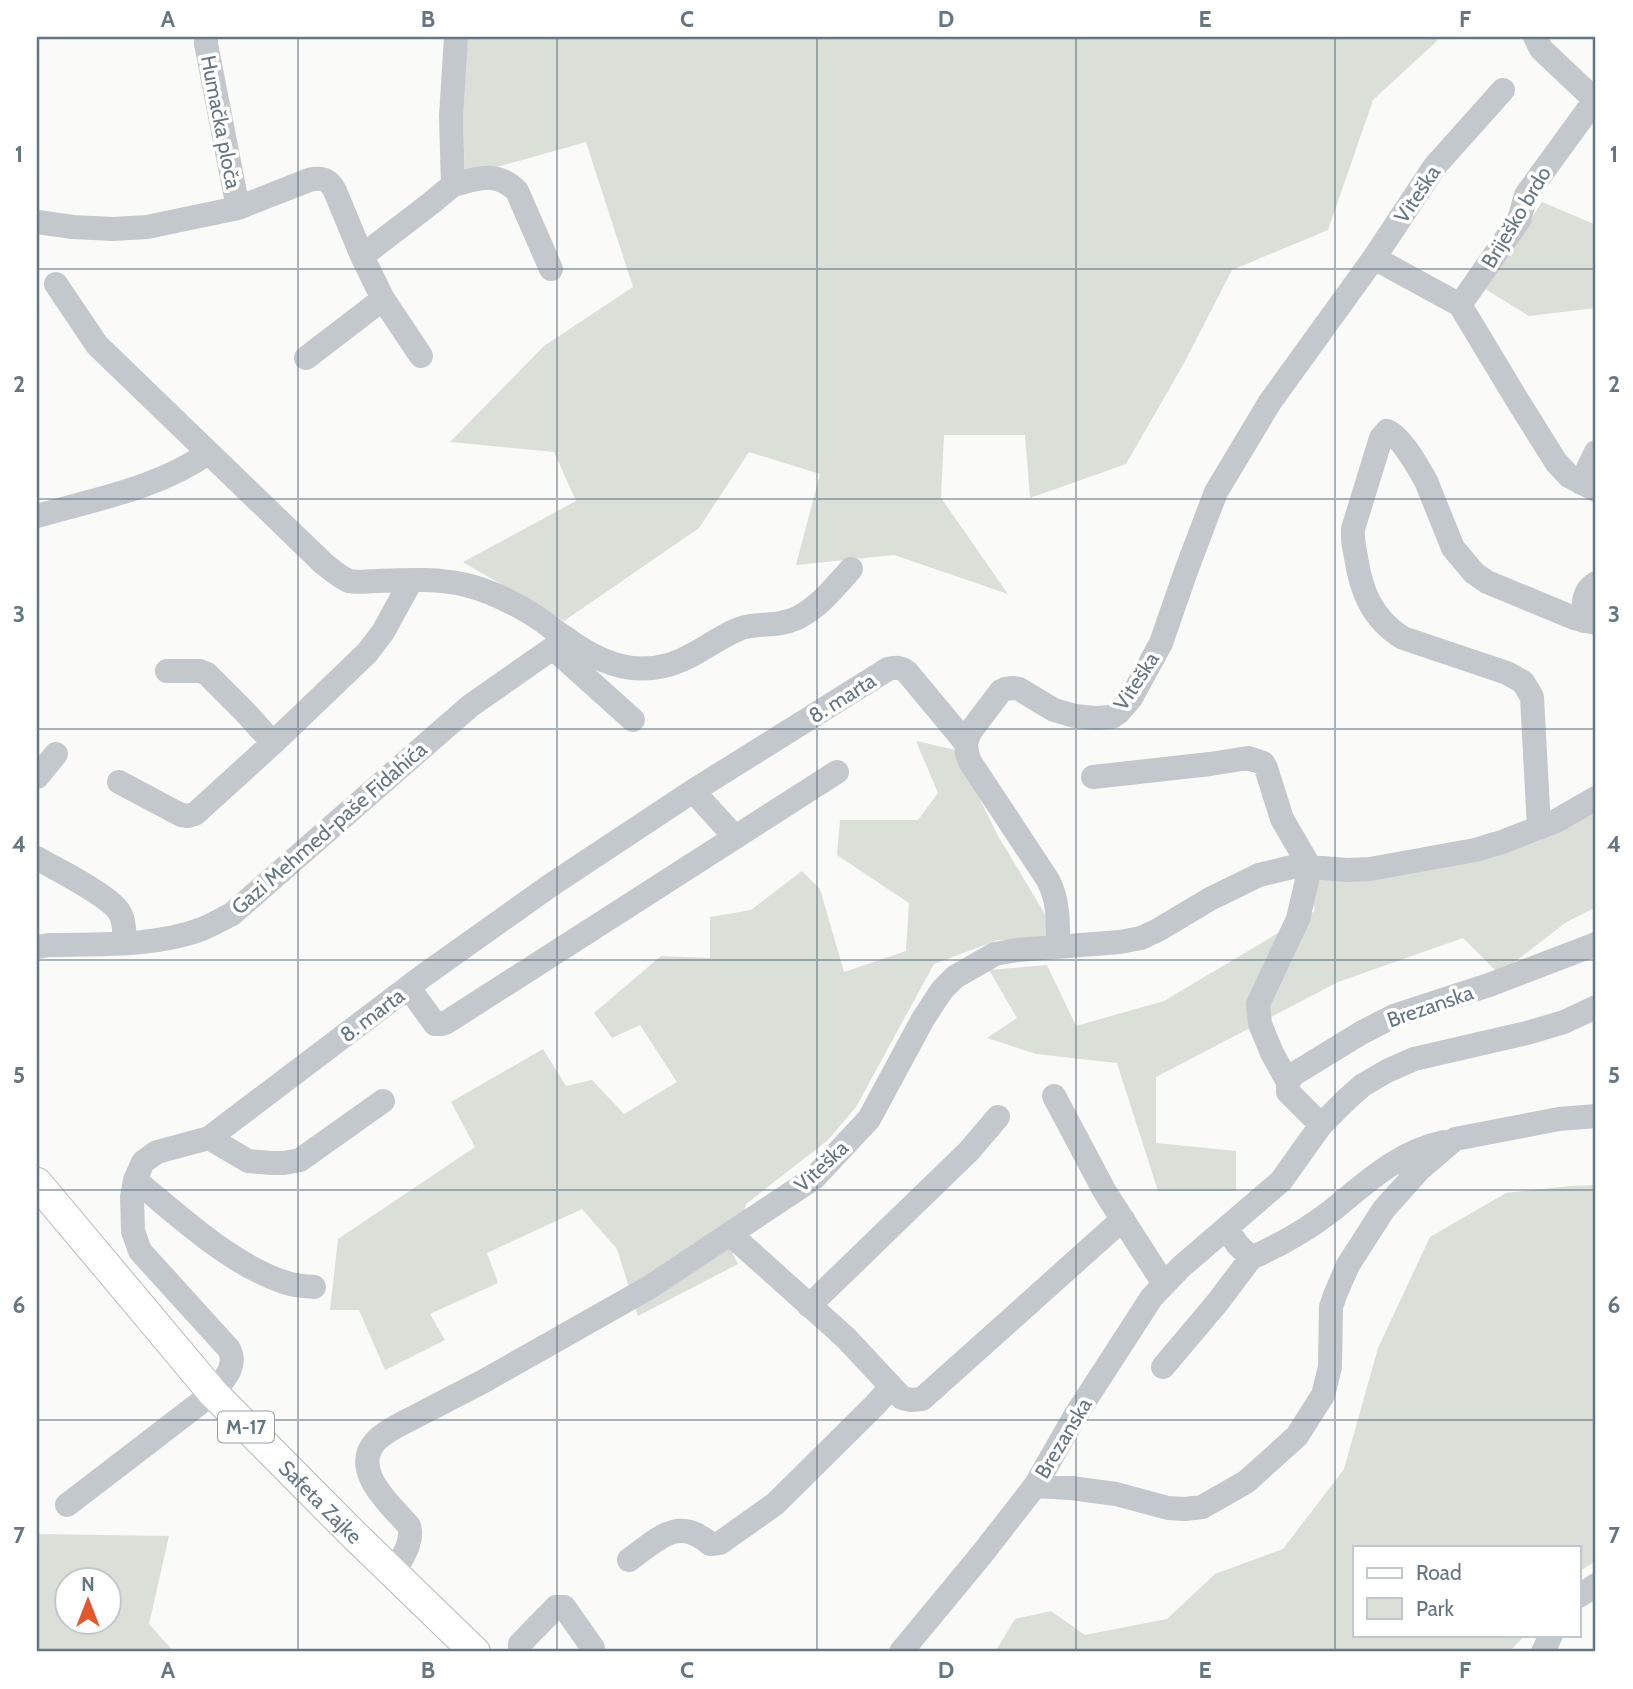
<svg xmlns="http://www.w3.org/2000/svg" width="1633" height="1689" font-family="Cabin,sans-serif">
  <rect width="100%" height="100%" fill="#fafaf8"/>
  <path fill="#dadfd7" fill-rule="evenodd" d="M460,37H1436L1437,41L1373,100L1328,230L1232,270L1183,365L1126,464L1030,498L1025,435H944L941,498L1008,594L894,555L796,565L820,474L749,452L699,528L564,621L463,562L576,501L554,452L450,442L544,346L633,287L586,142L465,176Z
    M1542,202L1594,224L1596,222V308L1529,316L1485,289Z
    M916,741L956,750L997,834L1046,916L1051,940H998L934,964L856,1107L828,1140L746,1204L733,1254L738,1264L638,1316L617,1249L582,1209L487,1253L498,1283L430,1314L445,1340L385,1370L359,1310H330L338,1239L475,1147L451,1102L543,1049L566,1086L592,1080L624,1114L677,1082L640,1025L612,1038L594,1013L661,956L710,958V917L751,910L802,871L820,889L844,972L906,951L909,903L837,855L840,820H918L938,793Z
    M1596,806V907L1565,923L1499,974L1463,938L1338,982L1156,1077V1143L1236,1151V1191H1158L1117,1063L1036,1054L987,1038L1017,1018L989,970L1047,965L1076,1026L1164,1001L1315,911L1306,874L1365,879Z
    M1596,1185V1561L1583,1569L1579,1573V1547H1355V1635H1525L1509,1652H995L1015,1619L1051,1611L1085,1635L1167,1619L1215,1574L1283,1549L1344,1469L1378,1348L1430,1237L1506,1193L1571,1186Z
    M37,1534L169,1536L149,1624L174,1652H37ZM108,1580V1622H66V1580Z"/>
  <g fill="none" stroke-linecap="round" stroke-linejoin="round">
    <g stroke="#b5babe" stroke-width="32">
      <g id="major">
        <path id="s1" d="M37,1183L213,1393L353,1534L475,1652"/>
      </g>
    </g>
    <path stroke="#c3c8cc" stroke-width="24" d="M206,37V44L238,208
      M453,185C478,179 496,170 517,191L551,269
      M37,222L73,227L113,229L147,227L238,208L309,180C322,177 329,179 335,191L362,256L383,299L421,356
      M362,256L430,204L453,185L451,116L456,37
      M1374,258L1460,305L1516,398L1556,462L1569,476L1596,490
      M56,284L97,345L126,373L323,563C331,569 339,577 349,581C357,583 367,581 375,581C404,580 438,578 466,585C491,591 516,604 538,618C547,624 555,631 564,637C595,660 629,676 668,665C694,658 714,639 739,629C753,623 766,626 781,623C810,619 832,590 851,569
      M1460,305L1519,220L1526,195L1595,100L1541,49L1535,37
      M306,358L383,299
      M1581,483L1596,452
      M37,516C95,499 157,489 208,453
      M1584,621C1584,605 1581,592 1596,583
      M553,648L633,720
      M167,671H200L207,674L245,712L273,743
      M37,777L56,754
      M1093,777L1210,764L1248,758L1263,763L1266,768L1282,819L1310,867L1298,919L1258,1004L1260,1024L1272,1053L1288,1082
      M119,782L181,815L188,816L195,814L273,743L367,653L383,632L411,581
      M693,791L735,837
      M1539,828L1532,697L1523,682L1507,673L1403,638C1372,619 1361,591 1356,557C1354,547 1352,538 1353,529L1381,438L1387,431C1401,436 1418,467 1426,481L1453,548L1474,573L1487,582L1574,618L1596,623
      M37,858C57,870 105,893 118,910C125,919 124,932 125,943
      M1058,946C1058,923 1059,901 1048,880L970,762L967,753L966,743L970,732L1001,691L1005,689L1014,688L1019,689L1054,710L1075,716L1095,718L1112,717L1119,712L1131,698L1161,643L1186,571L1216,492L1270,402L1374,258L1435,166L1503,90
      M37,947L49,945C99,944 154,947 202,929C212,925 222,919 232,914L470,706L553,648L565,638
      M409,988L435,1024H441L447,1022L837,772
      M1054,1096L1105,1192L1164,1284
      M1321,1125L1288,1092V1082L1294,1074L1361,1033L1394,1016L1489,985L1596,944
      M209,1138L248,1161L271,1163H284L300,1160L383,1101
      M135,1180C181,1217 230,1265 287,1283C295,1286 305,1286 314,1287
      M1227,1229L1237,1244L1251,1258C1280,1245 1304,1232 1330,1212C1366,1183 1397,1152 1444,1142
      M730,1234L846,1338L902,1398L911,1400L922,1399L1123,1219
      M809,1306L969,1151L998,1117
      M1163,1367L1217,1303L1251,1258
      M1035,1486L1071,1488L1116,1494L1168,1508L1185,1509L1202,1507L1246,1482L1297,1436L1323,1395L1330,1367L1331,1307L1335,1295L1348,1265L1384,1209L1419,1170L1455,1139L1559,1119L1596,1116
      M67,1505L213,1393C223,1380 238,1367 229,1349L140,1251L133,1231L132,1197L135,1180L143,1162L157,1152L209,1138L423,976L551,885L693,791L888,669C896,667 900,667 907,672L966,743
      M629,1560C657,1540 678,1515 710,1544L720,1543L775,1504L875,1405L891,1387
      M394,1573C401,1559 414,1542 409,1526C392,1506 350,1471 375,1442C381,1435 389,1431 397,1426L484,1381L650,1287L814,1178L869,1119L923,1019L942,990L955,977L995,954L1017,950L1120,942L1141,938L1158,930L1210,899L1259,875L1292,867H1310L1347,870L1370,869L1475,850L1502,842L1556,821L1596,798
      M1579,1596L1596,1585
      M520,1652V1644L556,1607H564L593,1648
      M901,1652L982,1554L1035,1486L1075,1416L1152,1297L1182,1266L1281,1181L1321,1125L1347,1099L1363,1085L1387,1071L1414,1059L1527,1033L1564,1022L1596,1007
      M1543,1652L1551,1635"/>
    <use href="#major" stroke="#fff" stroke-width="30"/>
  </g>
  <path fill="none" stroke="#657683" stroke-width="2" stroke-opacity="0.55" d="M298,37V1652M557,37V1652M817,37V1652M1076,37V1652M1335,37V1652M37,269H1596M37,499H1596M37,729H1596M37,960H1596M37,1190H1596M37,1420H1596"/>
  <g text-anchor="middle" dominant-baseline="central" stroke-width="7" stroke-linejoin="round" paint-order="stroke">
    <rect fill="#fff" stroke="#939fa8" stroke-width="2" x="218" y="1411.5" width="56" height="31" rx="5"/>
    <g font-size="19" font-weight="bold" fill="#657683">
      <text x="246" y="1427">M-17</text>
    </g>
    <g font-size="21" fill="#657683" stroke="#fff">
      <text transform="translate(221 122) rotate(79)">Humačka ploča</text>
      <text transform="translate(1417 194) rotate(-56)">Viteška</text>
      <text transform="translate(1516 217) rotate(-59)">Briješko brdo</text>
      <text transform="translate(1136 681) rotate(-57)">Viteška</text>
      <text transform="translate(842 698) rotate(-32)">8. marta</text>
      <text transform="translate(329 828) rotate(-41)">Gazi Mehmed-paše Fidahića</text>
      <text transform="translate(1430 1006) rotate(-19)">Brezanska</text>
      <text transform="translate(372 1015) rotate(-37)">8. marta</text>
      <text transform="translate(821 1166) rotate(-43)">Viteška</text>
      <text transform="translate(1063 1438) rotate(-59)">Brezanska</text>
      <text stroke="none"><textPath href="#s1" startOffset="427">Safeta Zajke</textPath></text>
    </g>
  </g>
  <rect width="1633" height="1689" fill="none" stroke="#ffffff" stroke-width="77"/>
  <rect x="1353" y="1546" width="228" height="91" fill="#ffffff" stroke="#c1c8cd" stroke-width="2"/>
  <rect x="1367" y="1568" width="35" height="10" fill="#ffffff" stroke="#c1c8cd" stroke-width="2"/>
  <text x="1416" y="1580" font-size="21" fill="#657683">Road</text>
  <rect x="1367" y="1598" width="35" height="21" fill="#dadfd7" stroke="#c1c8cd" stroke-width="2"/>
  <text x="1416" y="1616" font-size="21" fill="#657683">Park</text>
  <g transform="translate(88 1601)"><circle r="33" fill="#ffffff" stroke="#c1c8cd" stroke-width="2"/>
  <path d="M0-5L12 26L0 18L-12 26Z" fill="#e4572e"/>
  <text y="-10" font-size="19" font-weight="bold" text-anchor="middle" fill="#657683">N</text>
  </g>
  <rect x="38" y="38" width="1556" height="1612" fill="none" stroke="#657683" stroke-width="2.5"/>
  <g font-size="23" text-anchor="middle" font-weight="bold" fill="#657683">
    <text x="168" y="27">A</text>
    <text x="428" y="27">B</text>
    <text x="687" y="27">C</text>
    <text x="946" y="27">D</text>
    <text x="1205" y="27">E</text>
    <text x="1465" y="27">F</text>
    <text x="19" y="162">1</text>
    <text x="1614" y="162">1</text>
    <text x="19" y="392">2</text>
    <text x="1614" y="392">2</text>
    <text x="19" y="622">3</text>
    <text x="1614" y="622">3</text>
    <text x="19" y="852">4</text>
    <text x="1614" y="852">4</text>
    <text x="19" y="1083">5</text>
    <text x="1614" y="1083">5</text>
    <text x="19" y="1313">6</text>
    <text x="1614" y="1313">6</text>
    <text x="19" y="1543">7</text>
    <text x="1614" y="1543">7</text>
    <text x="168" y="1678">A</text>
    <text x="428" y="1678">B</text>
    <text x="687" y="1678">C</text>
    <text x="946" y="1678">D</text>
    <text x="1205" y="1678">E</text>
    <text x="1465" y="1678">F</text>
  </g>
</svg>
